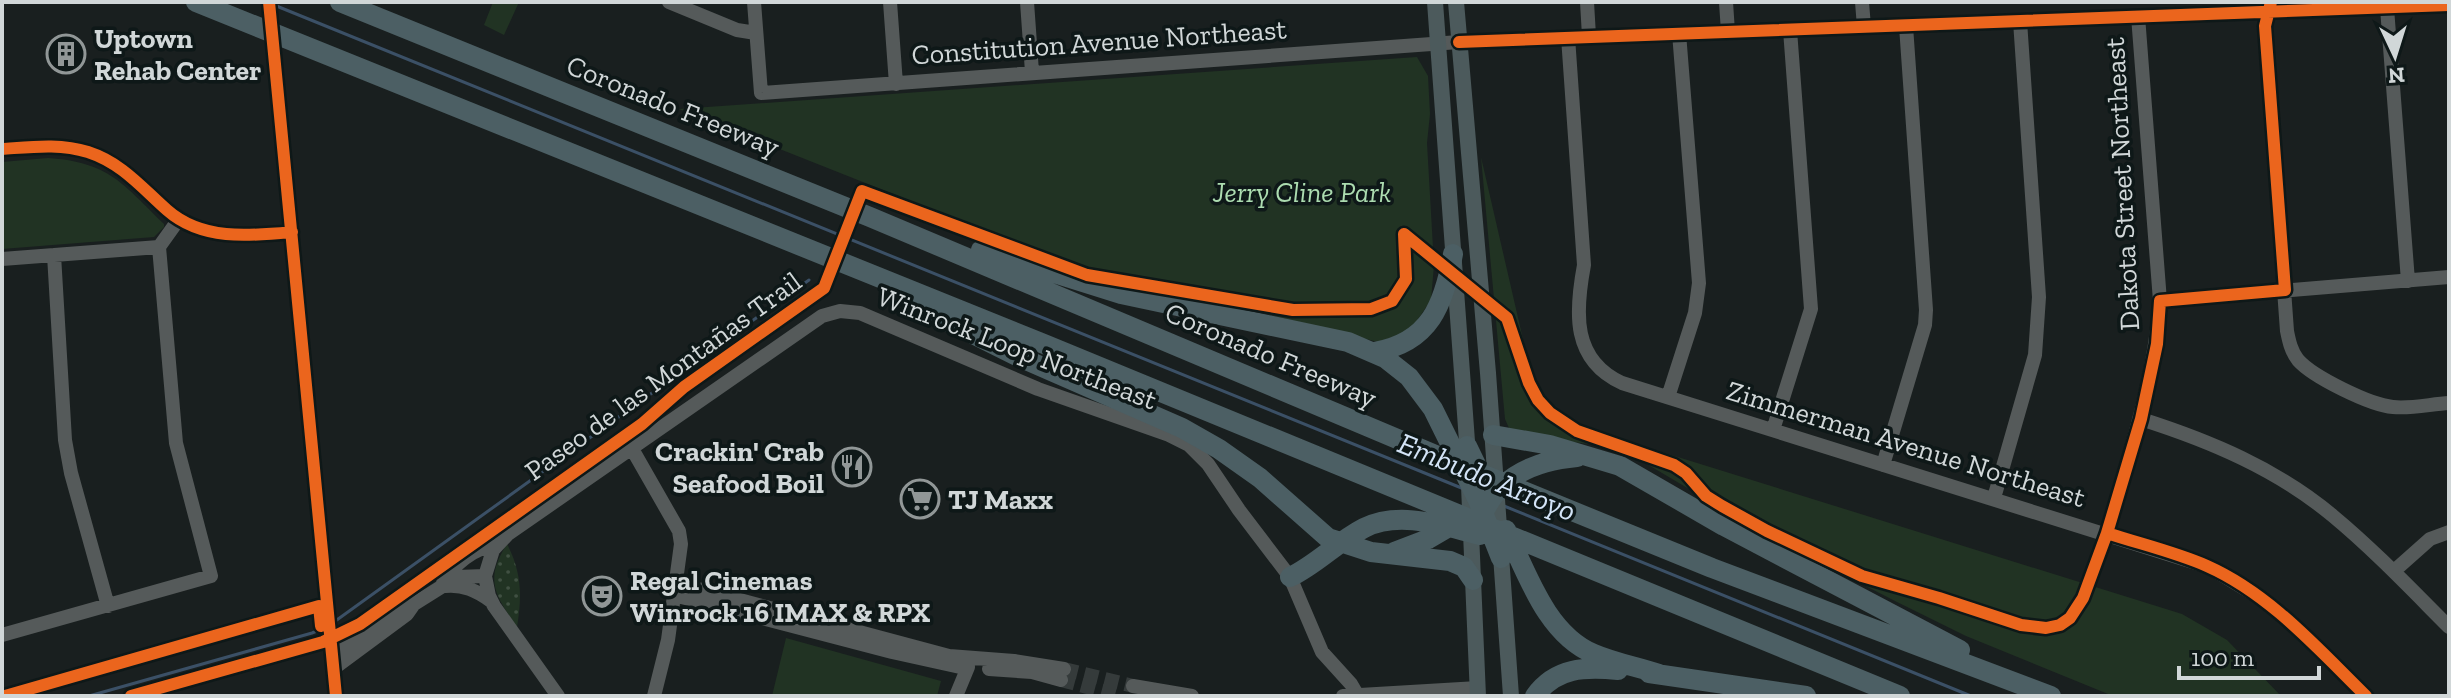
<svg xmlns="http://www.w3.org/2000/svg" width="2451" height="698" font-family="'Zilla Slab',serif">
  <defs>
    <pattern id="grass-dots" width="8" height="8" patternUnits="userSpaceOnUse" patternTransform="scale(2)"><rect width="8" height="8" fill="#213323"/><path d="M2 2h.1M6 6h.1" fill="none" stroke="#405042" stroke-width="1.8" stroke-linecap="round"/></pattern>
  </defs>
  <rect width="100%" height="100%" fill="#191f1f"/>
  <path fill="url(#grass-dots)" d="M507,544C522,573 522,596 517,627C495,595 484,580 507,544Z"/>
  <path fill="#213323" d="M493,2H519L504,35L484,25Z
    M1417,57L1428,76L1430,114L1427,143L1434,265L1431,300L1410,331L1378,342L1072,265L679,109Z
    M1481,157L1528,361C1526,389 1556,421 1581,429C1590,432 1599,433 1607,435L2182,614L2227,640L2281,696H2113L1966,636L1897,602L1772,538L1640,460L1598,445L1512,435L1505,419Z
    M48,158C109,162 123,184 164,224V227L154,237L2,249V162Z
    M786,638L941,681L937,696H772Z"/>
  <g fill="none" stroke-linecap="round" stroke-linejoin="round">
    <path stroke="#3b5066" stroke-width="3" d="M274,5L1464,489
      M1504,506L1971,696
      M334,622L809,280
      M89,696L312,633L324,628"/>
    <path stroke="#353b3b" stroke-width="14" stroke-dasharray="14 7" stroke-linecap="butt" d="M1064,669L1133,686
      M1061,680L1121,696"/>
    <path stroke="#555a5a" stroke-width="14" d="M269,2L336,696
      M669,2L737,30L756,33
      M754,2L761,93L1459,42L2449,5
      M890,2L896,84
      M1027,2L1032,72
      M1587,2L1589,36
      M1726,2L1728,32
      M1862,2L1864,27
      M2271,2L2265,26L2287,331C2289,341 2291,351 2298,360C2313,377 2370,405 2393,407C2411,409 2431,404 2449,403
      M2387,8L2408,281
      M1568,37L1584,265C1575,313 1572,360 1622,383L2209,567L2270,604L2366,696
      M2,149C31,147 60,143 88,152C122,163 142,188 167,210C202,241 250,236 292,232
      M159,247L179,219
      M54,255L65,440L71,473L108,606
      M2,259L159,247
      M2160,301L2449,277
      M1668,397L1695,313L1699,283L1679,33
      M2141,419C2210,441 2277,469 2333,516C2374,550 2411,589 2449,627
      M1773,430L1811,309L1790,30
      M631,447L679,531L681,544L668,640L654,696
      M1883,465L1925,325L1926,310L1906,26
      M1994,498L2035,355L2039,297L2020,21
      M2107,533C2129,454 2154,383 2160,301L2138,16
      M2394,571L2430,539L2449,532
      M485,576L489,596L494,606L558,696
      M443,583C453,565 474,547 495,546
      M676,583L949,656L1014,661L1064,669
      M445,586C463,584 477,591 491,601
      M674,595L892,652L960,667
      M2,635L211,576L176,443L159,247
      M333,652L401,607L414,604L457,577L485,576L493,550L508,534L822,316L840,311L860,313L1038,389L1169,435L1189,445L1208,464L1239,510L1290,577L1322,652L1351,684L1358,696
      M334,668L407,614L414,604
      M989,669L1032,672L1061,680
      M1133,686L1192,696
      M956,696L968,667
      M1343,696L1478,688"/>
    <path stroke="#4c5a5c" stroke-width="16" d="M1435,2L1468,455
      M1456,2L1488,373L1511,696
      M1469,486L1478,696"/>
    <path stroke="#4c5f64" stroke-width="20" d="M196,2L1044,344L1900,696
      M340,2L870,217L1452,462L1712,568L2051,696
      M981,250L1121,294L1348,342L1385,358L1409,377L1433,409L1478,500L1501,558
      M917,306L1017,356L1182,428L1219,449L1260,478L1328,538L1371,552L1450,561L1464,567L1473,580
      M1374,352C1430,343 1444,304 1453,254
      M1493,435L1550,445L1620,466L1724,526L1960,650
      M1467,446L1483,479
      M1480,521C1496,477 1533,461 1577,457
      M1506,530C1527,573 1546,634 1594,654C1615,663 1638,667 1659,674
      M1394,552L1428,539L1452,525
      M1290,577C1317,564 1337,542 1364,528C1400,510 1443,526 1480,535
      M1649,673L1806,696
      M1535,696C1556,667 1585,667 1618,670"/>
    <g stroke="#0e1818" stroke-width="17">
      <path id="cycleway" d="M269,2L336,696
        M1459,42L2449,5
        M2,149C31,147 60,143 88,152C122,163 142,188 167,210C202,241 250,236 292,232
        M1404,234L1507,318L1529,383L1538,400L1550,413L1577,431L1674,465L1686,473L1706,496L1722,506L1767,531L1862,576L1939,598L2021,625L2046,628L2060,625L2070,618L2083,598L2107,533L2141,419L2157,344L2160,301L2285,290L2265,26L2271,2
        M2107,533C2140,544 2175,552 2207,566C2270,594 2318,649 2366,696
        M5,696L319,606L321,626
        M131,696L323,642L360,624L642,424L684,387L824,288L862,191L1087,275L1293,310L1371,309L1392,301L1406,279L1404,234"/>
    </g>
    <use href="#cycleway" stroke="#eb651d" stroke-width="12"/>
  </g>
  <defs>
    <g id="building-ring" transform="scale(2)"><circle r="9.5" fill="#0e1818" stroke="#919797" stroke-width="1.5"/><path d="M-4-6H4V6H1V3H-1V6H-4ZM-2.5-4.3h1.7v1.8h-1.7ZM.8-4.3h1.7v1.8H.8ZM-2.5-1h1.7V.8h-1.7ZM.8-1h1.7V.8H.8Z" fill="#919797"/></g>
    <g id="restaurant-ring" transform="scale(2)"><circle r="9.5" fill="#0e1818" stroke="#919797" stroke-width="1.5"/><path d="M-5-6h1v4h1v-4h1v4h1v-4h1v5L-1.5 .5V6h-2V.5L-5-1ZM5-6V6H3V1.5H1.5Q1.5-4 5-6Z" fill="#919797"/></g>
    <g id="supermarket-ring" transform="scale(2)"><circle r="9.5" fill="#0e1818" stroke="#919797" stroke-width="1.5"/><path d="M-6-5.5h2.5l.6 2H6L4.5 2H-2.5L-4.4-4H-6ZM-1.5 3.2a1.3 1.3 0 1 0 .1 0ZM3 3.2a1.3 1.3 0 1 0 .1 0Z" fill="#919797"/></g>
    <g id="theatre-ring" transform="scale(2)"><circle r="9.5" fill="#0e1818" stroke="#919797" stroke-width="1.5"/><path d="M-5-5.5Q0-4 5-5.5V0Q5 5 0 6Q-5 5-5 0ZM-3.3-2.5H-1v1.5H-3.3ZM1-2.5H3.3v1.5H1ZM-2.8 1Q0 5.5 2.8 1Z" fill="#919797"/></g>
  </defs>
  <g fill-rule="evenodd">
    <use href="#building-ring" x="66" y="54"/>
    <use href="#restaurant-ring" x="852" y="467"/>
    <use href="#supermarket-ring" x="920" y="499"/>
    <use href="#theatre-ring" x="602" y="596"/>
  </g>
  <g text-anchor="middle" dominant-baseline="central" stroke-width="7" stroke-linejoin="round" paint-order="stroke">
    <g font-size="28" font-weight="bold" fill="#d1d7d8" stroke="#0e1818" text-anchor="start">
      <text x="94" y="38">Uptown<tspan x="94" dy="32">Rehab Center</tspan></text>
      <text x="824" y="451" text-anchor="end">Crackin' Crab<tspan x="824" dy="32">Seafood Boil</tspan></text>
      <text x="948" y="499">TJ Maxx</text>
      <text x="630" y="580">Regal Cinemas<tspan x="630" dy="32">Winrock 16 IMAX &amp; RPX</tspan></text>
    </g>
    <g font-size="28" fill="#d1d7d8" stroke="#0e1818">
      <text transform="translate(1099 42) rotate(-4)">Constitution Avenue Northeast</text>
      <text transform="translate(673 106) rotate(22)">Coronado Freeway</text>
      <text transform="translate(2122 184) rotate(-93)">Dakota Street Northeast</text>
      <text transform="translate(1017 348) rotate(21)">Winrock Loop Northeast</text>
      <text transform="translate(1271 355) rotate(23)">Coronado Freeway</text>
      <text transform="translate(663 376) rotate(-36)">Paseo de las Montañas Trail</text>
      <text transform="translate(1906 444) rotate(17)">Zimmerman Avenue Northeast</text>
    </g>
    <g font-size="28" font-style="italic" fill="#acdcb0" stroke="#0e1818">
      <text x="1302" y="192">Jerry Cline Park</text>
    </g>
    <g font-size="30" font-style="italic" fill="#d3e4f7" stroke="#0e1818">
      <text transform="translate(1487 477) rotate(22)">Embudo Arroyo</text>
    </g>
  </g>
  <rect width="2451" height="698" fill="none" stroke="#d1d7d8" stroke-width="8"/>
  <g transform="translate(2395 56) rotate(176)" stroke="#0e1818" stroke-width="6" paint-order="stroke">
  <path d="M0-6L14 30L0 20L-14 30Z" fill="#d1d7d8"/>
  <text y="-12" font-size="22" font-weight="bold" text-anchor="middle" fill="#d1d7d8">N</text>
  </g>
  <path d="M2179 666v12h140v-12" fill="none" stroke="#d1d7d8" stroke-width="4"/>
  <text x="2191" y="666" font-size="24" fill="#d1d7d8" stroke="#0e1818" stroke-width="6" paint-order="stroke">100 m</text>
</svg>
